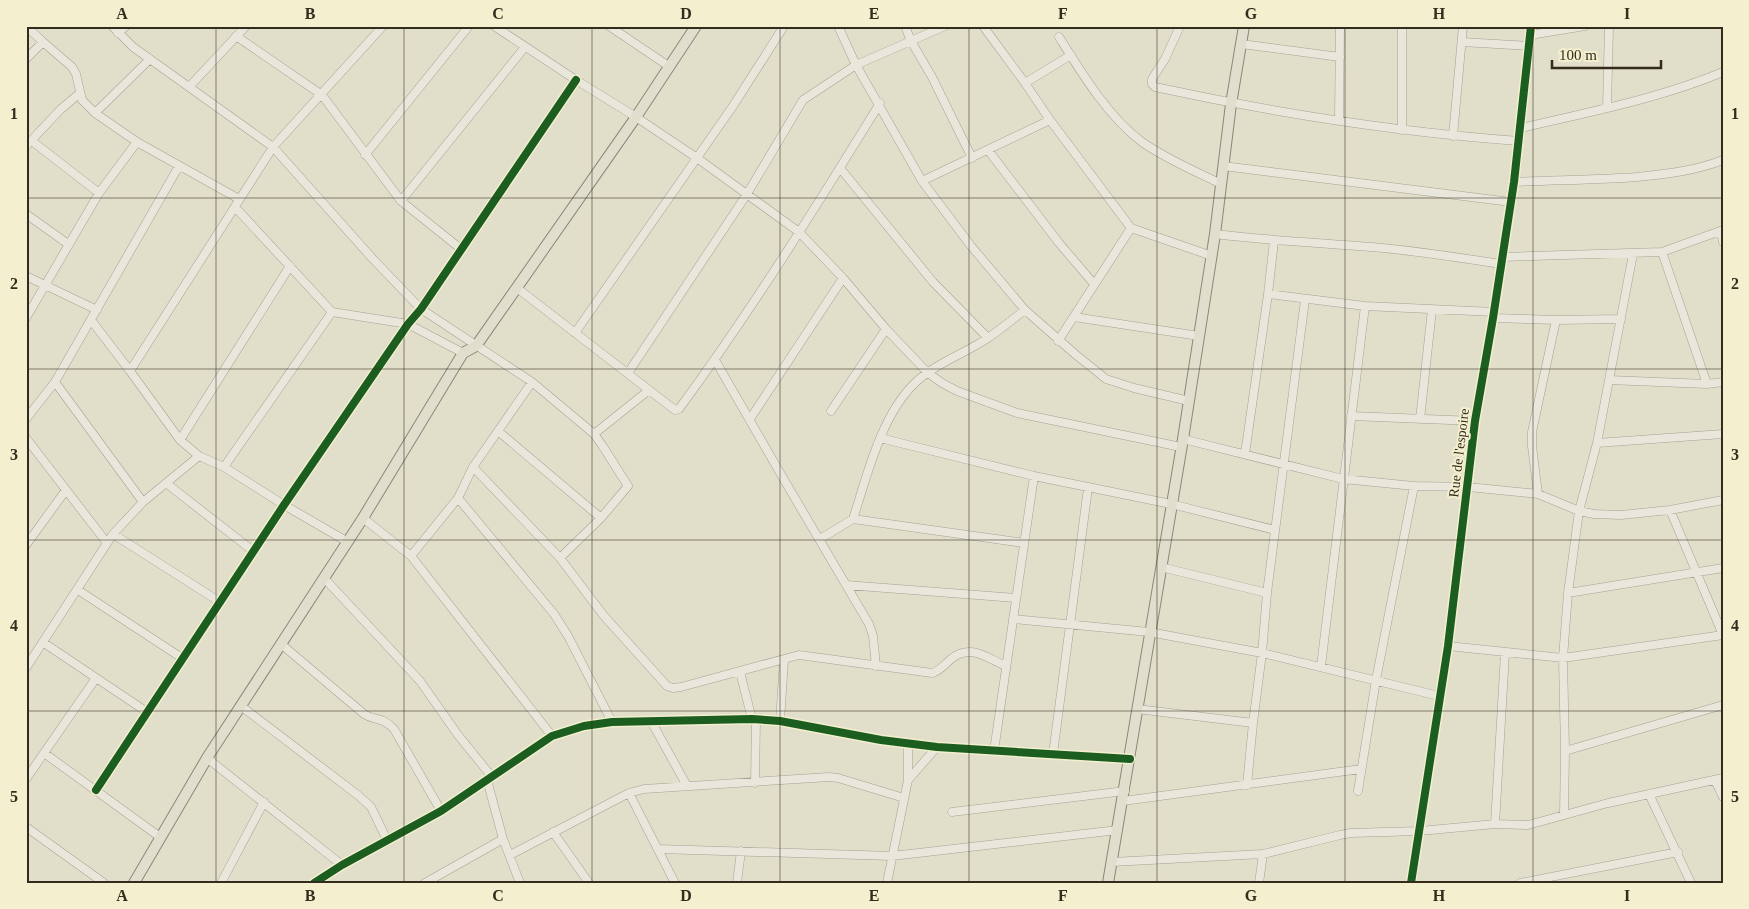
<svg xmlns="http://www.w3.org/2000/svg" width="1749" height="909" font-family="Georgia,serif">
  <rect width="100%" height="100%" fill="#e1deca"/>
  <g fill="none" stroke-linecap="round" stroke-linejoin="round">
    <g stroke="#a6a294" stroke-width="9">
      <path id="minor" d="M26,26L43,42L72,67L76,74L82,100L95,113L137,142L239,199
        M112,26L133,47L273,147L372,258L421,309L532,382L587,428L594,434L602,445L628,486L601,518L560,558
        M494,26L576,80L636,117L697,158L799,232L843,278L886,329L928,373L942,383L957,391L1017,413L1181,447
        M609,26L670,67
        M838,26L856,65L922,181L971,246L1025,310L1075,354L1106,379L1134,388L1189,401
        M905,26L911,41L932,77L972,158
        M983,26L1025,83L1050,120L1131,228L1212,256
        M1180,26L1165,59L1152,79V84L1155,87C1275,113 1397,132 1519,141
        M118,33L126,26
        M1530,35L1585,26
        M236,36L322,95L401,201L461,249
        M1059,37C1081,72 1108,117 1142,142C1166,159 1195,171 1221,184
        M1462,42L1529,46
        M1241,44L1340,57
        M26,59L43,42
        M1025,83L1071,55
        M189,87L246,26
        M1607,108L1609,26
        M95,113L150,59
        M1339,120L1340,26
        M1521,128C1589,112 1658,99 1723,72
        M1402,130V26
        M1453,136L1463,26
        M32,141L99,193
        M26,146L61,109L80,93
        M988,150L1059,243L1094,284
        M365,155L469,26
        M1223,166L1511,202
        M840,168L933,282L988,338
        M922,181L1050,120
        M1514,182C1555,180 1596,180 1637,177C1666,174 1695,171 1723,160
        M401,201L525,47
        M235,207L332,312L408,324L463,353
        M26,214L68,244
        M1721,231L1723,242
        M1215,234C1271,241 1327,243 1383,248C1423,252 1462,258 1501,264
        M1662,252L1707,384
        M1502,257L1662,252L1723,230
        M26,276L97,310
        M517,288L675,410L679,409C751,311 816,207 880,103
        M1268,294L1365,306L1494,312
        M1074,317L1199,336
        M26,318L99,193L137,142
        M1493,318L1556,320L1621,319
        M91,320L130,371L180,440L199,456L224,467L284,505L348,542
        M575,333L733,106L784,26
        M1058,341L1131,228
        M715,360L783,478L869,624L873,636L876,666
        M130,371L273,147L383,26
        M628,373L747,194L803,100L856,65L945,26
        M1609,380L1707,384L1723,382
        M55,382L143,502
        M831,411L886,329
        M1351,416L1475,421
        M26,419L55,382L179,166
        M750,419L843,278
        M1420,419L1432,310
        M498,431L601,518
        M594,434L649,390
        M26,438L107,543
        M880,438L1034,476L1171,504L1275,530
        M1183,439L1343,479L1414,486L1468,487L1538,494L1579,511L1594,514L1621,515L1670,510L1723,500
        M180,440L290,266
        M1597,443L1723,434
        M1245,454L1268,294L1274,241
        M224,467L332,312
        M473,467L560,558L604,616L667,686L673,688L681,687L799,655L932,673C940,671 945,664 951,659C970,643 987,658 1006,666
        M166,483L253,551
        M1538,494L1532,446V432L1556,320
        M458,498L554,614L568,636L612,722
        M1670,510L1723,635
        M363,518L411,556L552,736
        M853,519C867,476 881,416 914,384C934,364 964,354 988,338C1001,329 1013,319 1025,310
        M113,534L220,602
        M820,539L853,519L1024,543
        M26,545L66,490
        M411,556L458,498L473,467L532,382
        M1161,567L1267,593
        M324,578L420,681L458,735L492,777
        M846,585L1016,598
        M78,590L182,658
        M1568,593L1723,568
        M1013,619L1149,632L1262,653L1439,696
        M44,643L147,712
        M281,644L364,714C376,722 380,715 394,729L441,811
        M1448,646L1563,658L1723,635
        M1321,666L1365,306
        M26,668L113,534L143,502L199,456
        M740,672L752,719
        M241,706L359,796L371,807L387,840
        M1137,709L1253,723
        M651,721L687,786
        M780,721L784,660
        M994,751L1034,476
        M1565,751L1723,705
        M44,753L160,837
        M1053,754L1088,488
        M207,758L342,865
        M26,779L96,678
        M487,780L503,839L520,883
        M908,780L937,747
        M1715,780L1723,797
        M755,783L756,719
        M1247,785L1253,723L1262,653L1267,593L1305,300
        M96,790L284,505L408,324L421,309L576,80
        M1358,791L1376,680L1414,486
        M629,793L675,883
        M1649,794L1691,883
        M1123,801L1361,769
        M952,812L1125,791
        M1564,815L1565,751L1563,658L1568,593L1579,511L1597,443L1633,254
        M1495,824L1505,653
        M26,827L104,883
        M553,832L589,883
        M658,849L892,856L1118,830
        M510,855L629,793L644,789L829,777L838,778L904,798
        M1112,862L1263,854L1340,835L1351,833L1420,831L1495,824L1528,825L1608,803L1723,778
        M221,883L264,802
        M314,883L342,865L441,811L552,736L584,726L612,722L752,719L780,721L881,740L937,747L1130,759
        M425,883L503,839
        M737,883L741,851
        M887,883L908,780V744
        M1259,883L1263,854
        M1411,883L1448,646L1475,421L1493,318L1514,182L1531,26
        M1520,883L1678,852"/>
    </g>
    <g stroke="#8b887a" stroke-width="12">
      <path id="major" d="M134,883L207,758L363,518L463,353L476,346L636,117L696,26
        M1108,883L1183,439L1215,234L1231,104L1244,26"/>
    </g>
    <use href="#minor" stroke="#e9e7db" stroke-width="8"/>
    <use href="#major" stroke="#e0decd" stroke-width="10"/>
    <g stroke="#f3efcf" stroke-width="11">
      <path id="cycleway" d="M96,790L284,505L408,324L421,309L576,80
        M314,883L342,865L441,811L552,736L584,726L612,722L752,719L780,721L881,740L937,747L1130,759
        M1411,883L1448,646L1475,421L1493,318L1514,182L1531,26"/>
    </g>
    <use href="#cycleway" stroke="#1b5e20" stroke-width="8"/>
  </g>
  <path fill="none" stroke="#332c1d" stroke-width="1" stroke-opacity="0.55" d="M216,26V883M404,26V883M592,26V883M780,26V883M969,26V883M1157,26V883M1345,26V883M1533,26V883M26,198H1723M26,369H1723M26,540H1723M26,711H1723"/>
  <g text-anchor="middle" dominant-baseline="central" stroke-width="4" stroke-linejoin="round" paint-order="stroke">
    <g font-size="14" fill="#332c1d" stroke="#f3efcf">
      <text transform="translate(1459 453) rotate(-83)">Rue de l'espoire</text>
    </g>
  </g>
  <rect width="1749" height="909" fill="none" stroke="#f3efcf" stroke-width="55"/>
  <path d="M1552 60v8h109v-8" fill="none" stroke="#332c1d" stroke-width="2.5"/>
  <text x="1559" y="60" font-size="15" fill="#332c1d" stroke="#f3efcf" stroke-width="4" paint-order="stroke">100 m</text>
  <rect x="28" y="28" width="1694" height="854" fill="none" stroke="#332c1d" stroke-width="2"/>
  <g font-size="16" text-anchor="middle" font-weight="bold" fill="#332c1d">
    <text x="122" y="19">A</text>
    <text x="310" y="19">B</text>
    <text x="498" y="19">C</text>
    <text x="686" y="19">D</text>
    <text x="874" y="19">E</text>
    <text x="1063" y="19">F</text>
    <text x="1251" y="19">G</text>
    <text x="1439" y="19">H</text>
    <text x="1627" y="19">I</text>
    <text x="14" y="119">1</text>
    <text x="1735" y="119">1</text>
    <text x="14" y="289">2</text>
    <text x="1735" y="289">2</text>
    <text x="14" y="460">3</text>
    <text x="1735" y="460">3</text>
    <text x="14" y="631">4</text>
    <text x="1735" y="631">4</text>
    <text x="14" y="802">5</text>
    <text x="1735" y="802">5</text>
    <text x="122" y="901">A</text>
    <text x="310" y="901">B</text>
    <text x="498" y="901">C</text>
    <text x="686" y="901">D</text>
    <text x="874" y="901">E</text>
    <text x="1063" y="901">F</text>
    <text x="1251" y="901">G</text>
    <text x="1439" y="901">H</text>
    <text x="1627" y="901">I</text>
  </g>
</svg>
